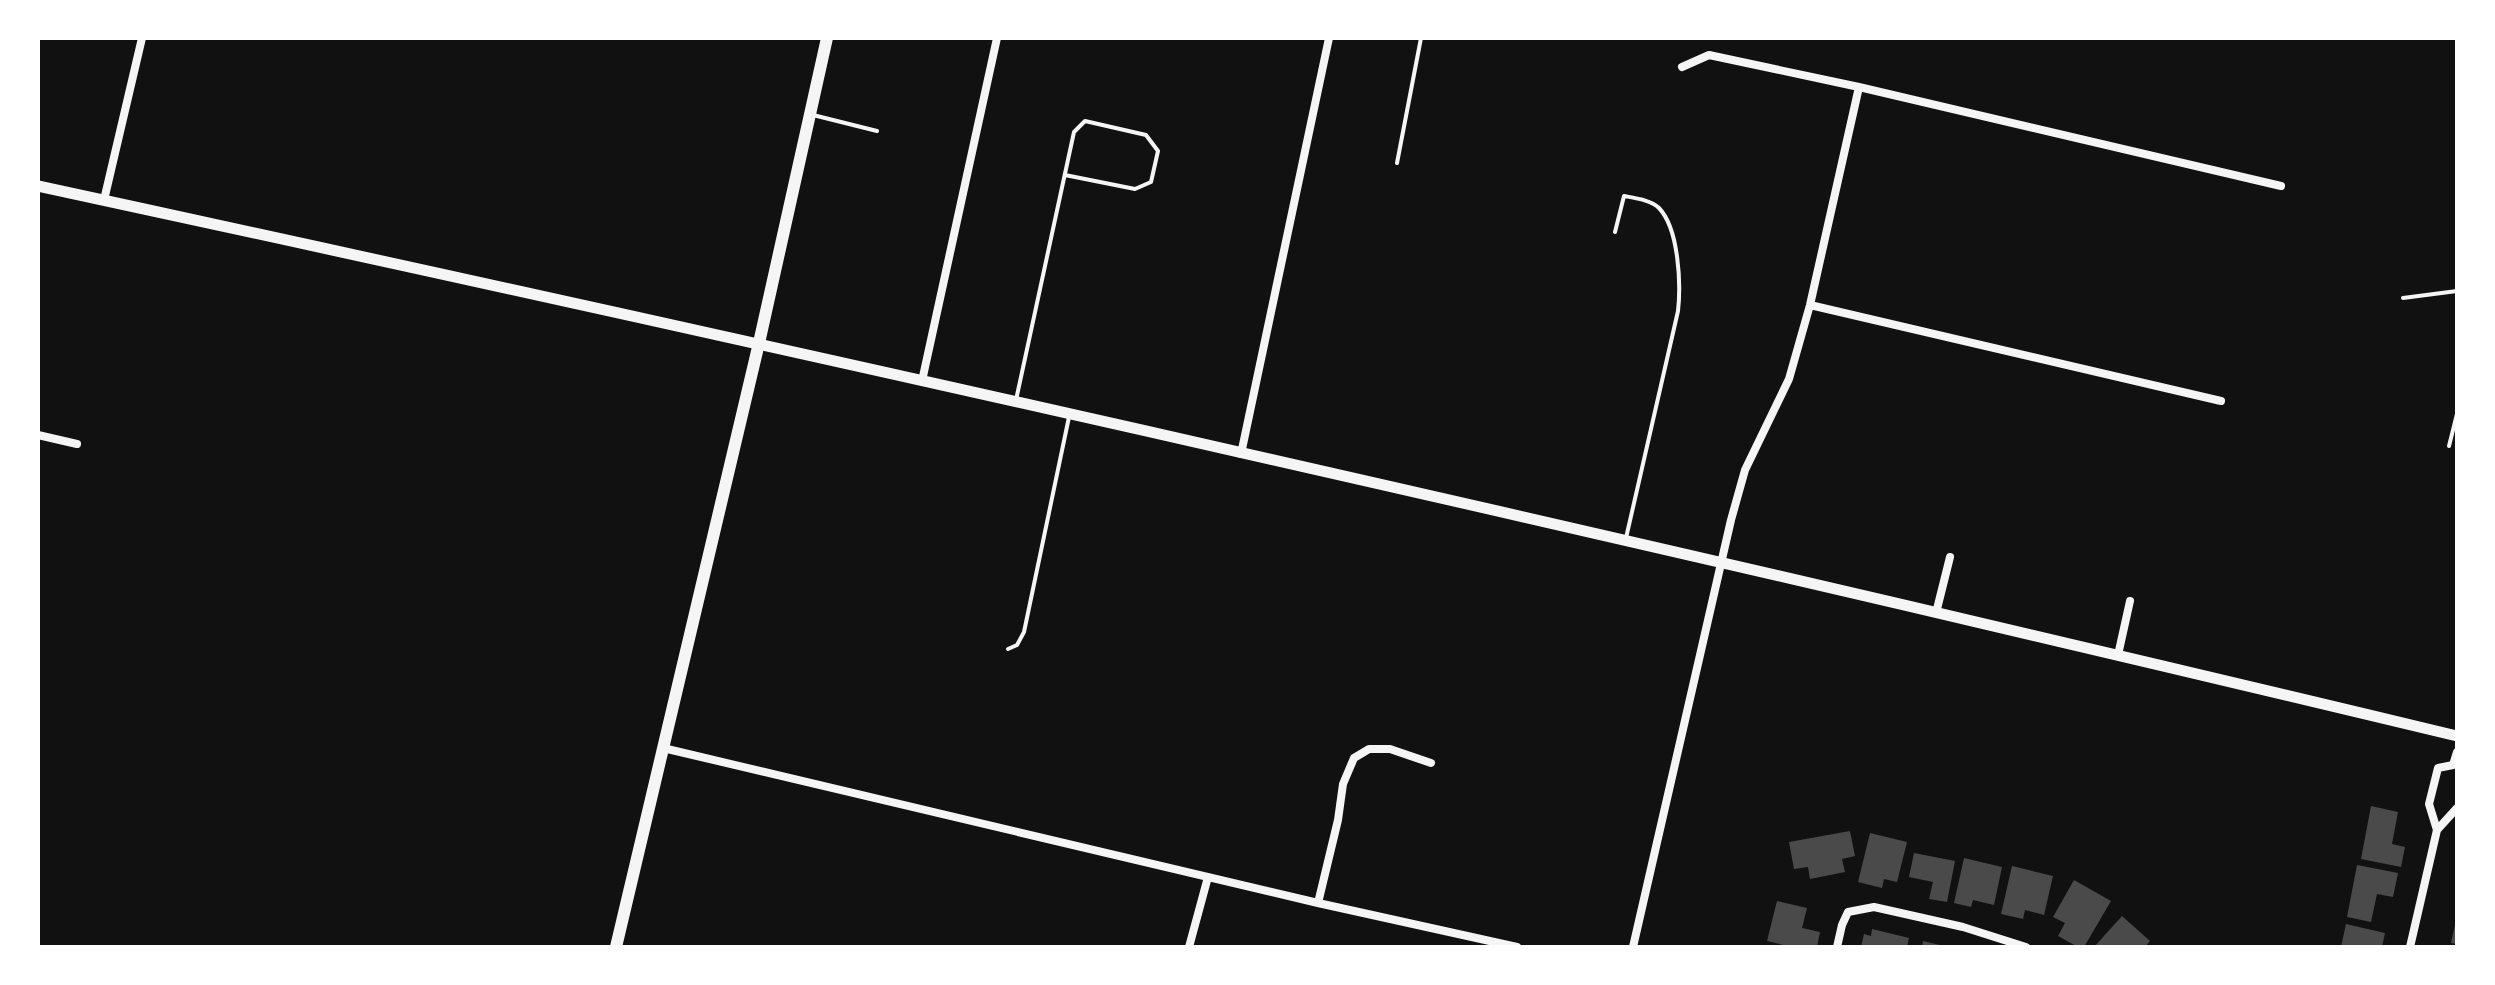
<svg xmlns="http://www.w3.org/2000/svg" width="2495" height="985" font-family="Mulish,sans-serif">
  <rect width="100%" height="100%" fill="#111"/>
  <path fill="#4a4a4a" d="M2371,806L2398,812L2392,844L2405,847L2401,867L2361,859Z
    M1850,831L1855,856L1842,859L1845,872L1810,879L1808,867L1794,869L1789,842Z
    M1870,833L1907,842L1897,882L1884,879L1882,888L1858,882Z
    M1914,853L1955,861L1947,902L1929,899L1933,882L1909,877Z
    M1964,858L2002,867L1994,905L1973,900L1971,907L1954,903Z
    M2357,865L2398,873L2393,897L2377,894L2371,922L2347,917Z
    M2012,866L2053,876L2044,915L2025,910L2023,919L2001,914Z
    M2074,880L2111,901L2084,947H2078L2058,936L2065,923L2053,917Z
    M1777,901L1807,908L1802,928L1820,932L1817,947H1792L1767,941Z
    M2122,916L2150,941L2145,947H2094Z
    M2456,920H2457V944L2451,943Z
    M2346,924L2385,933L2382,947H2341Z
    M1872,929L1909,938L1907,947H1861L1864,934L1871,936Z
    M1923,941L1944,946V947H1922Z"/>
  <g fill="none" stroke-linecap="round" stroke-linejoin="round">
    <path stroke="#f5f5f5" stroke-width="4" d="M813,115L877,131
      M1397,163L1421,38
      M1615,232L1624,196C1635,198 1651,200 1659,208C1679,229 1681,284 1678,311L1626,538
      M2403,298L2457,291
      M1016,400L1074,132L1085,121L1146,135L1158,151L1151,182L1135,189L1065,175
      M2449,446L2457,414
      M1008,649L1017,645L1024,632L1069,417"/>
    <path stroke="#f5f5f5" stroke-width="8" d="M1682,67L1709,55L1859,87L2281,186
      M104,200L142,38
      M1810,305L2221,401
      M922,381L997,38
      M38,435L77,444
      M1241,454L1329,38
      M1936,613L1950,557
      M2118,655L2130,601
      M663,748L1318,903L1517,947
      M2453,765L2457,752
      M2437,830L2457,808
      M1318,903L1338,820L1343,784L1354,758L1369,749H1390L1431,763
      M1189,947L1208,877
      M1633,947L1731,520L1745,470L1789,379L1810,305L1859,87
      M1837,947L1842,925L1848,912L1874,907L1963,927L2026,947
      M2410,947L2437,830L2429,804L2438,768L2453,765"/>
    <path stroke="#f5f5f5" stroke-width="11" d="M38,186C846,361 1653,543 2457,736"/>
    <path stroke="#f5f5f5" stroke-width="12" d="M616,947L759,343L827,38"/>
  </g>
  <rect width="2495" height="985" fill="none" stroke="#ffffff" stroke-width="80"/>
</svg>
